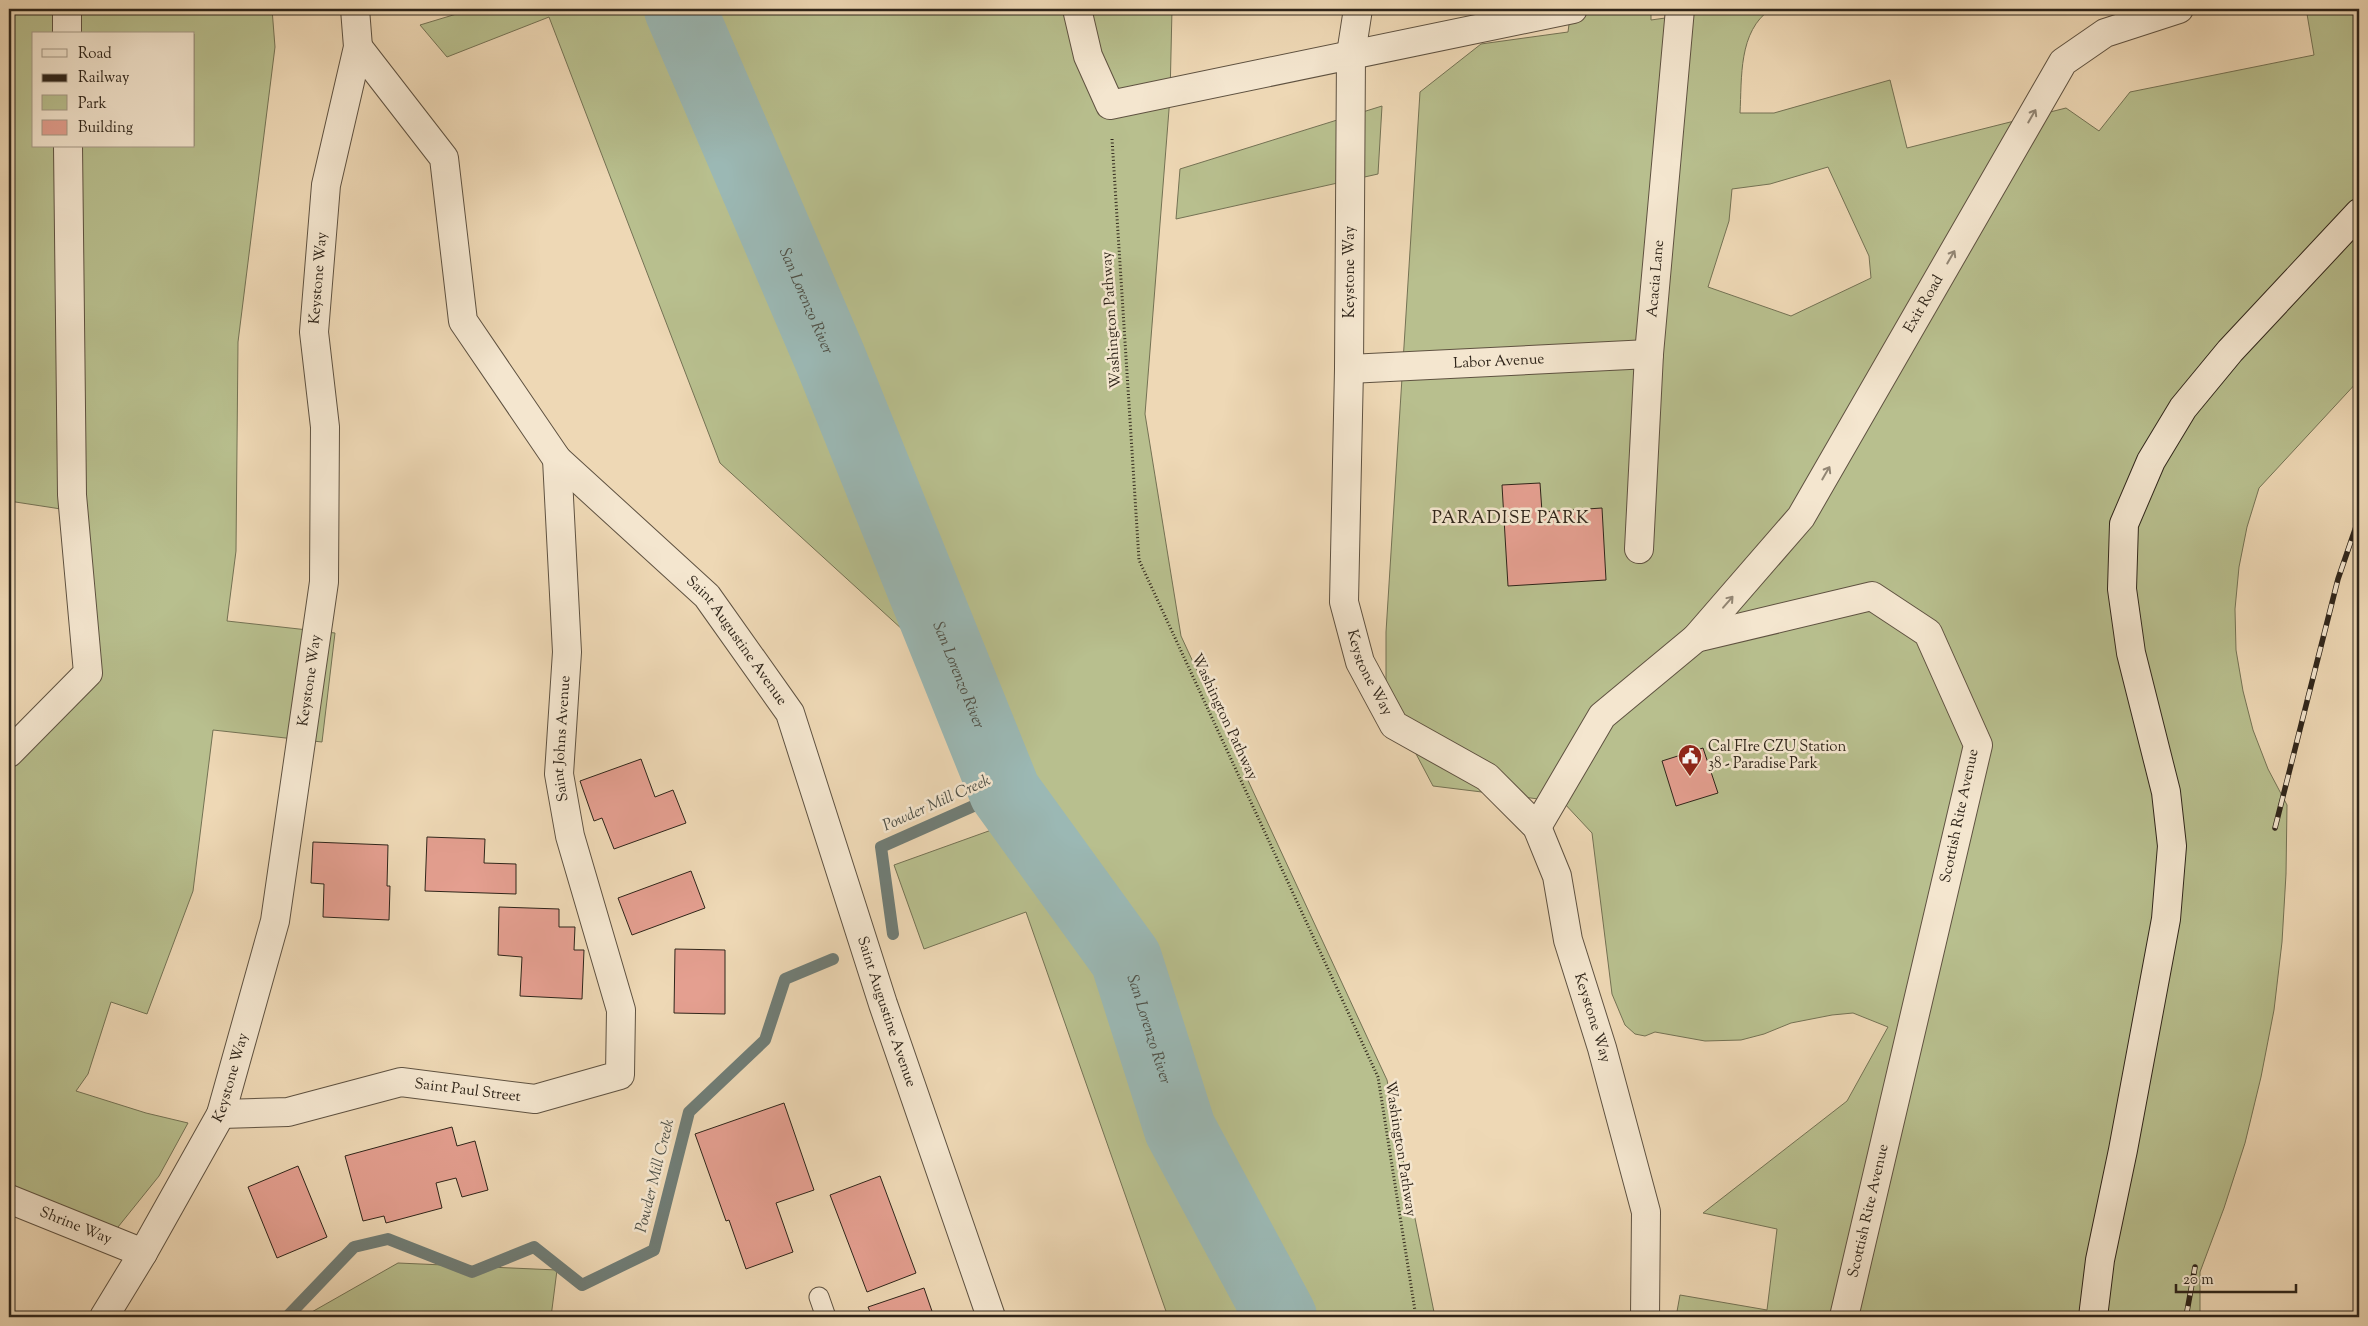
<svg xmlns="http://www.w3.org/2000/svg" width="2368" height="1326" font-family="'Sorts Mill Goudy',serif">
  <rect width="100%" height="100%" fill="#eed8b5"/>
  <filter id="stains"><feTurbulence type="fractalNoise" baseFrequency=".004" numOctaves="4"/><feColorMatrix values="0 0 0 0 .2 0 0 0 0 .09 0 0 0 0 .02 0 0 0 .5 -.17"/></filter>
  <radialGradient id="worn" r=".72"><stop offset=".6" stop-color="#630" stop-opacity="0"/><stop offset="1" stop-color="#630" stop-opacity=".3"/></radialGradient>
  <path fill="#b8bf8e" stroke="#747254" fill-rule="evenodd" d="M9,9H272L275,47L238,342L236,551L227,621L335,633L322,742L213,730L193,891L147,1014L111,1002L88,1074L76,1091L146,1113L188,1123L159,1176L114,1232L9,1204V744L79,672L61,509L9,501ZM34,34H194V146H34Z
    M473,9H1172L1170,97L1145,414L1181,636L1387,1080L1435,1317H1168L1026,912L924,949L894,865L997,828L938,662L720,463L549,17L447,57L420,25Z
    M1571,9L1651,12V20L1730,9H1771C1738,31 1742,78 1740,113H1774L1890,80L1907,148L2066,108L2099,131L2130,92L2314,55L2307,14L2304,9H2359V380L2259,488L2247,527L2239,567L2235,609L2236,650L2243,691L2253,730L2268,769L2287,805L2286,874L2282,942L2274,1010L2261,1077L2245,1143L2224,1208L2200,1272V1317H1676L1680,1295L1767,1310L1777,1229L1703,1213L1847,1101L1888,1027L1853,1013L1832,1015L1791,1023L1764,1034L1741,1040L1705,1041L1655,1032L1645,1036L1635,1034L1625,1025L1612,994L1592,833L1563,802L1433,786L1386,697V632L1420,92L1481,44L1568,32ZM1828,167L1869,256L1871,278L1791,316L1708,287L1729,221L1732,189L1770,184Z
    M1382,106L1378,174L1176,219L1180,169Z
    M398,1263L557,1270L551,1317H303Z"/>
  <g fill="none" stroke-linecap="round" stroke-linejoin="round">
    <path stroke="#707d76" stroke-width="12" d="M893,934L881,847L1005,792
      M287,1317L354,1247L388,1239L472,1272L534,1247L582,1285L654,1250L689,1112L765,1040L785,979L833,959"/>
    <path stroke="#9bb8b4" stroke-width="72" id="s1" d="M680,9L830,358L1005,792L1126,959L1180,1129L1281,1317"/>
  </g>
  <path fill="#e49f90" stroke="#2f251a" d="M1540,483L1542,512L1602,508L1606,580L1508,586L1502,485Z
    M1703,748L1718,793L1676,806L1662,761Z
    M641,759L655,797L673,790L686,823L614,849L602,818L594,821L580,781Z
    M427,837L485,839L484,863L516,864V894L425,891Z
    M313,842L388,845L387,886H390L389,920L323,917L324,884L311,883Z
    M691,871L705,908L632,935L618,898Z
    M499,907L559,909V927H575L574,950H584L582,999L520,996L522,957L498,955Z
    M675,949L725,950V1014L674,1013Z
    M784,1103L814,1190L776,1203L793,1252L746,1269L729,1220L726,1221L695,1134Z
    M452,1127L457,1146L475,1141L488,1190L462,1197L456,1178L436,1183L442,1208L386,1223L384,1216L363,1221L345,1156Z
    M298,1166L327,1237L277,1258L248,1187Z
    M880,1176L916,1273L867,1292L830,1195Z
    M924,1288L934,1317H872L868,1307Z"/>
  <g fill="none" stroke-linecap="round" stroke-linejoin="round">
    <g stroke="#5f5241" stroke-width="21">
      <path id="service" d="M819,1297L826,1317"/>
    </g>
    <g stroke="#5f5241" stroke-width="30">
      <g id="minor">
        <path d="M67,9V34"/>
        <path d="M1077,9L1088,56L1110,105L1573,9"/>
        <path id="s2" d="M1358,9L1351,54L1349,369L1344,602L1360,662L1394,725L1487,777L1537,827L1557,876L1568,940L1602,1048L1646,1212L1645,1317"/>
        <path id="s3" d="M358,47L444,158L463,321L557,459L707,596L790,713L883,1004L991,1317"/>
        <path id="s4" d="M1349,369L1649,354"/>
        <path id="s5" d="M1639,549L1649,354L1680,9"/>
        <path id="s6" d="M1696,638L1801,517L2063,62L2105,33L2179,9"/>
        <path d="M9,753L88,673L72,495L68,146"/>
        <path d="M1537,827L1602,716L1696,638L1872,596L1928,633L1978,745L1844,1317"/>
        <path id="s7" d="M221,1114L288,1112L401,1082L535,1099L620,1075L621,1010L570,836L559,774L567,652L557,459"/>
        <path id="s8" d="M9,1199L143,1253"/>
        <path id="s9" d="M104,1317L143,1253L221,1114L275,921L324,582L325,427L314,332L326,185L358,47L355,9"/>
      </g>
    </g>
    <g stroke="#2f251a" stroke-width="30">
      <path id="secondary" d="M2093,1317L2100,1260L2123,1150L2166,919L2172,846L2166,792L2131,653L2122,589L2124,524L2151,461L2183,408L2230,351L2359,213"/>
    </g>
    <path stroke="#2f251a" stroke-width="3" stroke-dasharray="1 2.5" stroke-linecap="butt" d="M1112,139L1139,560L1378,1077L1416,1317"/>
    <use href="#service" stroke="#f4e6cf" stroke-width="19"/>
    <use href="#minor" stroke="#f4e6cf" stroke-width="28"/>
    <use href="#secondary" stroke="#f4e6cf" stroke-width="28"/>
    <g stroke="#2f251a" stroke-width="5.5">
      <path id="rail" d="M2275,828L2338,579L2359,518
        M2186,1317L2195,1267"/>
    </g>
    <use href="#rail" stroke="#f4e6cf" stroke-width="4" stroke-dasharray="11" stroke-linecap="butt"/>
  </g>
  <defs><path id="oneway-shaft" d="M-6 0H5M1.5-3L5.5 0L1.5 3" fill="none" stroke-width="1.6" stroke-linecap="round" stroke-linejoin="round" transform="scale(1.25)"/></defs>
  <g stroke="#928674">
    <use href="#oneway-shaft" transform="translate(2032 116) rotate(-60)"/>
    <use href="#oneway-shaft" transform="translate(1951 257) rotate(-60)"/>
    <use href="#oneway-shaft" transform="translate(1826 473) rotate(-60)"/>
    <use href="#oneway-shaft" transform="translate(1728 602) rotate(-49)"/>
  </g>
  <defs>
    <g id="civic-pin" transform="scale(1.25)"><path d="M0 17L-7.5 6A9.5 9.5 0 1 1 7.5 6Z" fill="#8f2418" stroke="#f4e6cf"/><path d="M-.6-6.5H3V-4.5H.6V-3L4-1V1h2V6H-6V1h2V-1L-.6-3ZM-1.2 2.5V6h2.4V2.5Z" fill="#fff"/></g>
  </defs>
  <g fill-rule="evenodd">
    <use href="#civic-pin" x="1690" y="756"/>
  </g>
  <g text-anchor="middle" dominant-baseline="central" stroke-width="5" stroke-linejoin="round" paint-order="stroke">
    <g font-size="15" fill="#2f251a" stroke="#f4e6cf">
      <text transform="translate(1350 272) rotate(-90)">Keystone Way</text>
      <text stroke="none"><textPath href="#s9" startOffset="1082">Keystone Way</textPath></text>
      <text stroke="none"><textPath href="#s5" startOffset="271">Acacia Lane</textPath></text>
      <text stroke="none"><textPath href="#s6" startOffset="406">Exit Road</textPath></text>
      <text transform="translate(1112 320) rotate(-94)">Washington Pathway</text>
      <text stroke="none"><textPath href="#s4" startOffset="150">Labor Avenue</textPath></text>
      <text stroke="none"><textPath href="#s3" startOffset="728">Saint Augustine Avenue</textPath></text>
      <text stroke="none"><textPath href="#s2" startOffset="669">Keystone Way</textPath></text>
      <text stroke="none"><textPath href="#s9" startOffset="678">Keystone Way</textPath></text>
      <text transform="translate(1224 717) rotate(65)">Washington Pathway</text>
      <text stroke="none"><textPath href="#s7" startOffset="752">Saint Johns Avenue</textPath></text>
      <text transform="translate(1960 816) rotate(-78)">Scottish Rite Avenue</text>
      <text stroke="none"><textPath href="#s3" startOffset="1132">Saint Augustine Avenue</textPath></text>
      <text stroke="none"><textPath href="#s2" startOffset="1104">Keystone Way</textPath></text>
      <text stroke="none"><textPath href="#s9" startOffset="272">Keystone Way</textPath></text>
      <text stroke="none"><textPath href="#s7" startOffset="251">Saint Paul Street</textPath></text>
      <text transform="translate(1400 1149) rotate(81)">Washington Pathway</text>
      <text transform="translate(1869 1211) rotate(-77)">Scottish Rite Avenue</text>
      <text stroke="none"><textPath href="#s8" startOffset="72">Shrine Way</textPath></text>
    </g>
    <g font-size="15" fill="#2f251a" stroke="#f4e6cf" text-anchor="start">
      <text x="1708" y="747">Cal FIre CZU Station<tspan x="1708" dy="17">38 - Paradise Park</tspan></text>
    </g>
    <g font-size="16" font-style="italic" fill="#4f5148" stroke="#f4e6cf">
      <text stroke="none"><textPath href="#s1" startOffset="318">San Lorenzo River</textPath></text>
      <text stroke="none"><textPath href="#s1" startOffset="722">San Lorenzo River</textPath></text>
      <text transform="translate(937 804) rotate(-24)">Powder Mill Creek</text>
      <text stroke="none"><textPath href="#s1" startOffset="1128">San Lorenzo River</textPath></text>
      <text transform="translate(656 1176) rotate(-76)">Powder Mill Creek</text>
    </g>
    <g font-size="18" letter-spacing="1" fill="#2f251a" stroke="#f4e6cf">
      <text x="1511" y="519">PARADISE PARK</text>
    </g>
  </g>
  <rect width="2368" height="1326" fill="none" stroke="#eed8b5" stroke-width="30"/>
  <rect x="10" y="10" width="2348" height="1306" fill="none" stroke="#2f251a" stroke-width="2.5"/>
  <rect x="15" y="15" width="2338" height="1296" fill="none" stroke="#2f251a"/>
  <rect x="32" y="32" width="162" height="115" fill="#f4e6cf" stroke="#a59987"/>
  <rect x="42" y="49" width="25" height="8" fill="#f4e6cf" stroke="#a59987"/>
  <text x="78" y="58" font-size="15" fill="#2f251a">Road</text>
  <rect x="42" y="74" width="25" height="8" fill="#2f251a" stroke="#a59987"/>
  <text x="78" y="82" font-size="15" fill="#2f251a">Railway</text>
  <rect x="42" y="95" width="25" height="15" fill="#b8bf8e" stroke="#a59987"/>
  <text x="78" y="108" font-size="15" fill="#2f251a">Park</text>
  <rect x="42" y="120" width="25" height="15" fill="#e49f90" stroke="#a59987"/>
  <text x="78" y="132" font-size="15" fill="#2f251a">Building</text>
  <path d="M2176 1284v8h120v-8" fill="none" stroke="#2f251a" stroke-width="2.5"/>
  <text x="2183" y="1284" font-size="15" fill="#2f251a" stroke="#f4e6cf" stroke-width="4" paint-order="stroke">20 m</text>
  <rect width="100%" height="100%" filter="url(#stains)"/>
  <rect width="100%" height="100%" fill="url(#worn)"/>
</svg>
